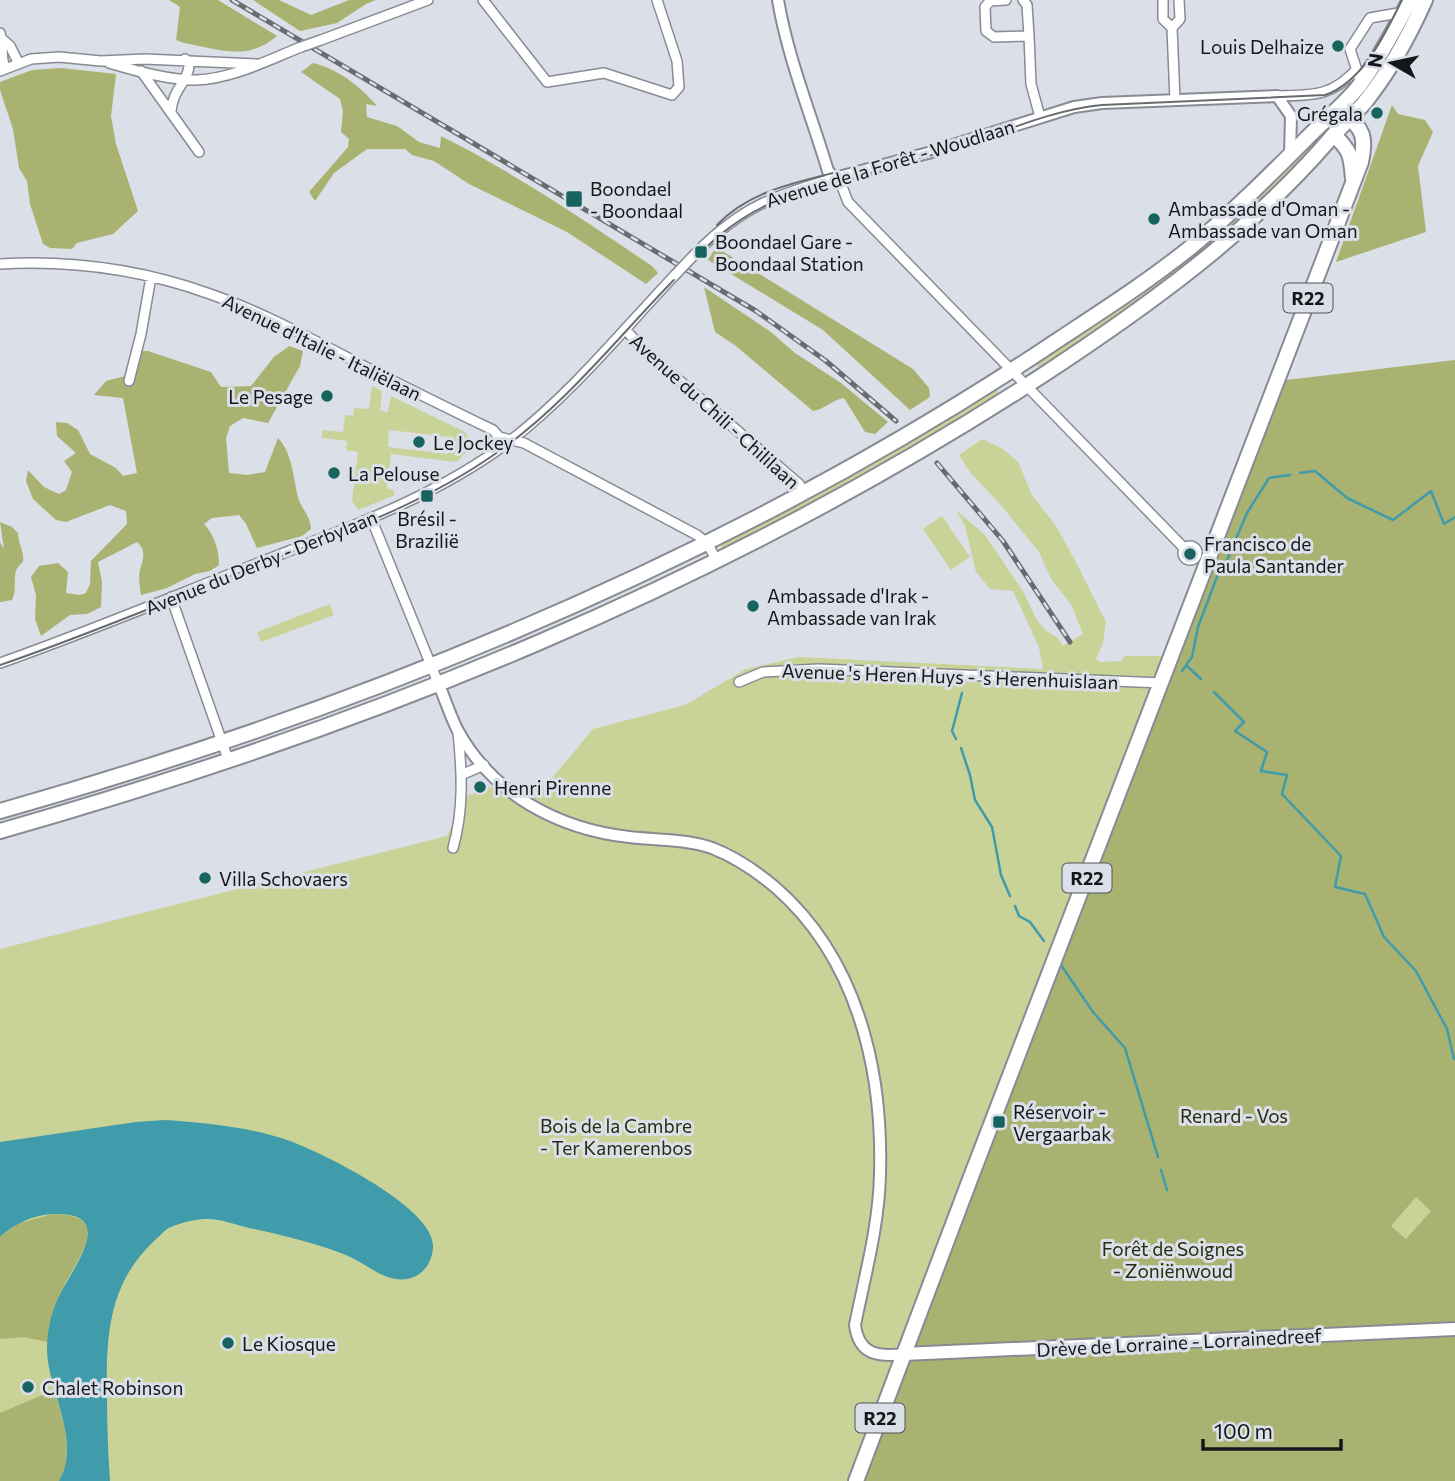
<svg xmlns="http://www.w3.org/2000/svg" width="1455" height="1481" font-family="Commissioner,sans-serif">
  <rect width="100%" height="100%" fill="#dbdfe8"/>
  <path fill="#c9d297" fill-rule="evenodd" d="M1307,144L1314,151L1222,242L1041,371L1034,361L1086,327Z
    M1455,360V1326L854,1481H0V949L447,836L467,796L507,781L522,792L538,795L593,729L685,705L746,669L799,657L1043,669L1039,647L1013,591L990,589L976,572L965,526L956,510L985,535L1024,593L1036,619L1045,630L1058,638L1063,646L1083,634L1071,604L1051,579L1039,552L1000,504L969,471L959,455L982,439L1003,449L1018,462L1032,495L1056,526L1078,566L1106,622L1103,643L1096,659L1100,662L1121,661L1125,656H1172Z
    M372,386L382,391L380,411L388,412L391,396L465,432L470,440V449L456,462L391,454L387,488L393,490L395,495L358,510L352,501L358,452L346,450L347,441L322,438V430L343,432L345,415L353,416L354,408L369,409ZM389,430L450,437L448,454L388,447Z
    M995,386L1001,397L847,489L723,551L720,543Z
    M942,516L970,557L951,570L923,529Z
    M330,604L334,615L261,642L257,632Z"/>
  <path fill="#a9b270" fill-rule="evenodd" d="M169,0H218L277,36C246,62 220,49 184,43L176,40L180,7Z
    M253,0H279L311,15L349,0H376L366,4L337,23L300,31Z
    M313,63C338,69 360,86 377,106L366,104L367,117L397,126L419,142L440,148L441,136C515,173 584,220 652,266L658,273L646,284L567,232L469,184L434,161L412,155L405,149H367L334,173L315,201L309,192L348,147L349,139L341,132L343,111L340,99L301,72Z
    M61,68L116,74L111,116L116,144L138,211L113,234L77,243L72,249L50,248L43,244L30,204L27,181L19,168L13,129L0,90V82L32,70Z
    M1392,105L1398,114L1425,120L1433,132L1418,166L1426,232L1336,262Z
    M716,247L913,369L929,388L930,397L910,410L823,330L708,260Z
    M704,287L771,332L795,353L841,383L888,422L875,434L865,432L844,398C832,400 825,409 813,411L736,346L715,332Z
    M289,346L303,351L300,366L268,423L243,418L230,426L226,438L229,473L247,475L265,472L278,438C293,454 293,478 298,497C301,509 311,516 311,529L302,536L257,548L246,524L239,515L212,518L204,524C215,536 219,550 219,565L210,571L195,574L167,588L141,595C140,588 138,577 140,570C143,559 147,551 137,542L98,562L102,582L101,607L87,614L70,615L41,636L35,619L36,595L31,577L39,566L58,563L68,572L66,593L80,595L86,593L90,584L91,561L127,524L126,511L110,505L66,522L56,520L33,499L26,481L28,470L44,487L59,494L66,490L72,472L64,461L76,453L57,436L56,422L67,423L78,430L90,454L116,468L123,476L137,473L123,398L94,395L106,381L129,375L139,351H148L211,372L221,387L251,386L274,357Z
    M1455,360V1481H854L1278,381ZM1416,1197L1431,1211L1406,1239L1391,1226Z
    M0,522L12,527L18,533C18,542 22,547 23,556C25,564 18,564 16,571C13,581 17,590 12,600L0,602V542L4,549Z
    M53,1214C116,1215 77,1258 62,1289C53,1306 50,1323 48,1342L24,1337L0,1339V1237L17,1224Z
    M54,1390C62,1419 75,1453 59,1481H0V1413Z"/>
  <path fill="#409bab" d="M165,1120C206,1123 251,1127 290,1141C323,1153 437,1209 433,1248C432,1260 426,1272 414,1277C389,1287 368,1264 346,1255C315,1243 282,1235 249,1228C236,1225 221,1219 208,1219C198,1218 175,1224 167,1229C163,1232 159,1237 155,1240C108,1284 106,1336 107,1396C107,1425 108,1453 110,1481H59C82,1441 48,1392 47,1350C47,1334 50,1317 56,1303C66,1275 121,1215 58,1214C37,1213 15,1223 0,1237V1142L136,1122Z"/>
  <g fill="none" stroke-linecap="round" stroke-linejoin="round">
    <path stroke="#409bab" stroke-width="2.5" d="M1300,473L1315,471L1347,498L1393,520L1431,491L1444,524L1455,517
      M1186,665L1201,679
      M1182,671L1192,657L1198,627L1220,569L1227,560L1247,513L1269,478L1290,475
      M1214,692L1244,722L1235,731L1267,752L1261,771L1287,775L1282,794L1341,856L1335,887L1365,894L1384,937L1416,971L1447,1029L1454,1059
      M956,739L952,731L962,693
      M961,748L970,775L975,800L992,827L1001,875L1010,896
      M1015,906L1019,916L1030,922L1044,941
      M1050,949L1051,950
      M1061,965L1093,1012L1125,1048L1158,1157
      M1161,1170L1167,1190"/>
    <g stroke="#888b94" stroke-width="12">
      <path id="minor" d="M483,0L547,82L604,73L672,95L679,87L677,61L657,0
        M1006,0L990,1L985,7L986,31L994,37L1029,36L1027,5L1023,0
        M1163,0V19L1172,28
        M0,33C4,44 0,56 5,68
        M1029,36L1031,84L1040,117
        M2,39L10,46L18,62
        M321,40L428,0
        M109,63C137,71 167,80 196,80C232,79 268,60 301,47
        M0,71L31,59L59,57L101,61L145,59L256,64
        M141,71L199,152
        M1361,83L1350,49L1370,18L1404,12
        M1277,96C1312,95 1331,97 1356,70
        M1175,100L1172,28L1180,19L1179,0
        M171,111C173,88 190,80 189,63L185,59
        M695,254C742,206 772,197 835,178L841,184L848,202L1184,548
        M0,264C71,260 143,270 210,294C259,311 304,335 350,359C397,383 445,407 493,430L499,437L524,443L697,535L707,543L717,561
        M625,329L644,350L799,484L805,493
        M129,381L141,334L151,277
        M371,518L439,685
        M1183 553a7 7 0 1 1 14 0a7 7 0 1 1-14 0Z
        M171,597L229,762
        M0,663C85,633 169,598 253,565C342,530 433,499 510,441C572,393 622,331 675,275
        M739,682L763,672L818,669L1162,683
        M461,775L484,765
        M453,848C464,809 462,772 458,732"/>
    </g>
    <g stroke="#888b94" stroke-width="14">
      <path id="tertiary" d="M778,0C788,59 811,114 828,171L835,178L928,153L1074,107L1102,103L1277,96L1291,116L1290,155
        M439,685C445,699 450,715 457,729C492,794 558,829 629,837C657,840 685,839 712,848C735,857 756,871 775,887C857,958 883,1069 880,1174C879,1225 865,1275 855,1325C859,1355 878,1357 904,1354"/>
    </g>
    <g stroke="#888b94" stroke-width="16">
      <path id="secondary" d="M904,1354L1455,1329"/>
    </g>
    <g stroke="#888b94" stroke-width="18">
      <path id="primary" d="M1334,135C1351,151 1351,156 1353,179
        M0,811C374,705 738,555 1061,338C1105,309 1150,280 1191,247C1232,213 1269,176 1306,139C1323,121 1344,105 1359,86C1379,59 1395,29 1410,0
        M0,831C370,726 720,585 1043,375C1148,306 1248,234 1330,139C1341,126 1354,115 1365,102C1390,71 1409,36 1425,0
        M856,1481L969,1182L1361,162C1366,139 1364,128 1344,114"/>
    </g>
    <use href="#minor" stroke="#fff" stroke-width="9"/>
    <use href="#tertiary" stroke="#fff" stroke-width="10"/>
    <use href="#secondary" stroke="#fff" stroke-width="12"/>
    <use href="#primary" stroke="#fff" stroke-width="14"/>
    <path stroke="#686b70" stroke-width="2" d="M717,225C747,193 792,183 833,173
      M0,665C85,636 168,601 251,568C335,535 421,506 495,454C562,408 613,343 669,285C703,249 734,216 782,199C838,181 896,166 952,149C1002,133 1050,110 1102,105L1325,95C1363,82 1385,34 1402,0"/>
    <g stroke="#686b70" stroke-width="5">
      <path id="rail" d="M232,0L756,311L826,361L896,421
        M937,463L1003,541L1070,642"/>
    </g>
    <use href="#rail" stroke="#dbdfe8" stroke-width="2.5" stroke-dasharray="8" stroke-linecap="butt"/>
    <g stroke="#888b94" stroke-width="12" stroke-linecap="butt">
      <path id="minor-bridge" d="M301,47L321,40
        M675,275L695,254"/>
    </g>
    <use href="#minor-bridge" stroke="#fff" stroke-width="9"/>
  </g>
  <g fill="#17645f" stroke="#dbdfe8" stroke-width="2.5">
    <circle cx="1338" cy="46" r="7"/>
    <circle cx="1377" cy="113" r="7"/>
    <rect x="565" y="190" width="18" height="18" rx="3.5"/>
    <circle cx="1154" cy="219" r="7"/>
    <rect x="694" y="245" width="14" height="14" rx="3.5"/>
    <circle cx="327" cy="396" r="7"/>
    <circle cx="419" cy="442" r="7"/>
    <circle cx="334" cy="473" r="7"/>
    <rect x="420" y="489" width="14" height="14" rx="3.5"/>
    <circle cx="1190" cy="554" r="7"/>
    <circle cx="753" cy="606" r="7"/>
    <circle cx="480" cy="787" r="7"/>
    <circle cx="205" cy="878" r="7"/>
    <rect x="992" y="1115" width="14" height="14" rx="3.5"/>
    <circle cx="228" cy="1343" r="7"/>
    <circle cx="28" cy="1387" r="7"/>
  </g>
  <g text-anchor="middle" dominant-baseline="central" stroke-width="6" stroke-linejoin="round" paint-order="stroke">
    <g fill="#dbdfe8" stroke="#515358" stroke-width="2">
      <rect x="1283.5" y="283.5" width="49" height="29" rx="5"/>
      <rect x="1062.5" y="863.5" width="49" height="29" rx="5"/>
      <rect x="855.5" y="1403.5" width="49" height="29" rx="5"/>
    </g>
    <g font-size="18" font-weight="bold" fill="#16171a">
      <text x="1308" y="298">R22</text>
      <text x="1087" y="878">R22</text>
      <text x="880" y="1418">R22</text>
    </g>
    <g font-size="19" fill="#16171a" stroke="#dbdfe8" text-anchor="start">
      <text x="1324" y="46" text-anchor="end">Louis Delhaize</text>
      <text x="1363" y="113" text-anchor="end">Grégala</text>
      <text x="590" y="188">Boondael<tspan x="590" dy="22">- Boondaal</tspan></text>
      <text x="1168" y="208">Ambassade d'Oman -<tspan x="1168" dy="22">Ambassade van Oman</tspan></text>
      <text x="715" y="241">Boondael Gare -<tspan x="715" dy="22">Boondaal Station</tspan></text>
      <text x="313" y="396" text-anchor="end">Le Pesage</text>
      <text x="433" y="442">Le Jockey</text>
      <text x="348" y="473">La Pelouse</text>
      <text x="427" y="518" text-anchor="middle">Brésil -<tspan x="427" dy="22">Brazilië</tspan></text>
      <text x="1204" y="543">Francisco de<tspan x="1204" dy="22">Paula Santander</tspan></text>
      <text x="767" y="595">Ambassade d'Irak -<tspan x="767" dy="22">Ambassade van Irak</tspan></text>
      <text x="494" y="787">Henri Pirenne</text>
      <text x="219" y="878">Villa Schovaers</text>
      <text x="1013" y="1111">Réservoir -<tspan x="1013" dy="22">Vergaarbak</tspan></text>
      <text x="242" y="1343">Le Kiosque</text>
      <text x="42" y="1387">Chalet Robinson</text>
    </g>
    <g font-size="19" fill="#16171a" stroke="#dbdfe8">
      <text transform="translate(890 163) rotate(-17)">Avenue de la Forêt - Woudlaan</text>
      <text transform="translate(322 347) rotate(26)">Avenue d'Italie - Italiëlaan</text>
      <text transform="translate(715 411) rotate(42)">Avenue du Chili - Chililaan</text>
      <text transform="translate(261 562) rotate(-22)">Avenue du Derby - Derbylaan</text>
      <text transform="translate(950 676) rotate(2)">Avenue 's Heren Huys - 's Herenhuislaan</text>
      <text transform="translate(1179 1342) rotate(-3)">Drève de Lorraine - Lorrainedreef</text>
    </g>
    <g font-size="19" fill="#292c0f" stroke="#dbdfe8">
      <text x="1234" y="1115">Renard - Vos</text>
      <text x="616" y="1125">Bois de la Cambre<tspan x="616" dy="22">- Ter Kamerenbos</tspan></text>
      <text x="1173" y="1248">Forêt de Soignes<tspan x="1173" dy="22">- Zoniënwoud</tspan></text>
    </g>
  </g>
  <g transform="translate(1392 63) rotate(279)" stroke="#dbdfe8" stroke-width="5" paint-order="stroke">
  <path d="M0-5L12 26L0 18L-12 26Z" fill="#16171a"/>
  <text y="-10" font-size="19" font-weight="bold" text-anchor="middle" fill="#16171a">N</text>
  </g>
  <path d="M1203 1439v10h138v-10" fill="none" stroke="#16171a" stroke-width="3.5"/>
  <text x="1214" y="1439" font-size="21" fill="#16171a" stroke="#dbdfe8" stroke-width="5" paint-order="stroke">100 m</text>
</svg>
